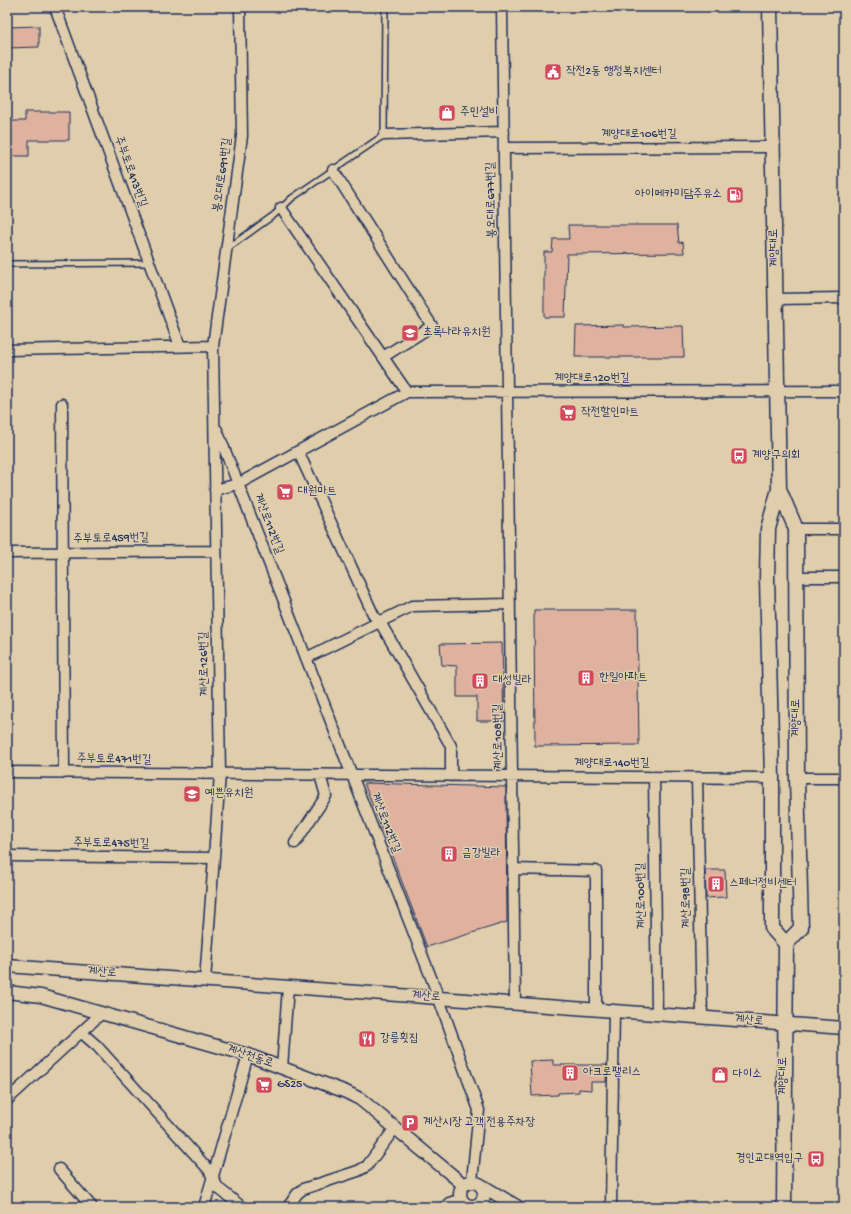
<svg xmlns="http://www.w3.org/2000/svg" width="851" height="1214" font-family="'Gochi Hand','Poor Story',sans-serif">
  <rect width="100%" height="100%" fill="#e0cdab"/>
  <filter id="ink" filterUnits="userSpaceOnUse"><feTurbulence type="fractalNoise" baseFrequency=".025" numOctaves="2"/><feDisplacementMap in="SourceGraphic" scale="8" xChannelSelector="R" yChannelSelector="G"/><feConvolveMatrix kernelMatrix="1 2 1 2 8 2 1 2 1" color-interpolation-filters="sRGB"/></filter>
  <g filter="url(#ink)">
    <path fill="#deb29e" stroke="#1b2f5e" d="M39,26V47L7,48V27Z
      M25,112H69V140H29V156H7V121H25Z
      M568,225H677L679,243L683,242L684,253L567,254L565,317H544V252H552L553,239H569Z
      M624,325V327L683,326L684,357H575L576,326Z
      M534,610H637L639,745L535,746Z
      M502,643L504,721H477V697H457V666L442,665L440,644Z
      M364,783L506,787L507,922L427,947Z
      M705,870H725L726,897L706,898Z
      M553,1060V1065H607L606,1082H591V1090L579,1089V1092L558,1093V1095L532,1096L530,1061Z"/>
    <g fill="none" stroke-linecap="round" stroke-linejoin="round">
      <g stroke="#1b2f5e" stroke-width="8">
        <path id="service" d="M228,248L274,215L292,198L384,135L385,7
          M7,264L149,263"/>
      </g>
      <g stroke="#1b2f5e" stroke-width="13">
        <path id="minor" d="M55,7L180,346
          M502,7L515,1004
          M384,135L504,132
          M504,148L773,147
          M333,170L432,326L383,357
          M281,208L407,392
          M776,299L844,298
          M7,350L213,346
          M62,404L64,773
          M217,430L434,985L479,1110L472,1181
          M298,451L374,616L380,622L451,746V776
          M215,490L238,484L407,392L844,391
          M796,529H844
          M7,553L216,551
          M796,577H844
          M306,658L412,606L510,604
          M7,772L772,778
          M654,777L657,1014
          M697,778L702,1017
          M797,778H844
          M295,843L326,796L320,775
          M7,856L214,858
          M513,869L596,871V1010
          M205,981L220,774L213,346L242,136L240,7
          M81,1032L97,1046L209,1170L218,1188L242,1207
          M282,1068L288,987
          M7,1100L102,1013
          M59,1169L92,1207
          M204,1207L248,1055
          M288,1207L297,1194L303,1189L358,1171L367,1166L395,1128
          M445,1207L449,1203L462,1199
          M611,1207L614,1011"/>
      </g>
      <g stroke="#1b2f5e" stroke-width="15">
        <path id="tertiary" d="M7,966L844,1028
          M7,992L41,996L248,1055L346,1092L360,1099L371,1108L464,1185
          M460 1194a12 12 0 1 1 24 0a12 12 0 1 1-24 0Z
          M479,1184L518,1207"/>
      </g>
      <g stroke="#1b2f5e" stroke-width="17">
        <path id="secondary" d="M770,7L779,489L768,529L767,578L772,778V928L786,944L784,1207
          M779,489L796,529L797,778L801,928L786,944"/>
      </g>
      <use href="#service" stroke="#e0cdab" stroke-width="5"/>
      <use href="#minor" stroke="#e0cdab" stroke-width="10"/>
      <use href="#tertiary" stroke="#e0cdab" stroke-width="12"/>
      <use href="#secondary" stroke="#e0cdab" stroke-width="14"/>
    </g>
  </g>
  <defs>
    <g id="civic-square" transform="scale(0.9)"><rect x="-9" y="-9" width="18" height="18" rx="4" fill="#d1495b" stroke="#e0cdab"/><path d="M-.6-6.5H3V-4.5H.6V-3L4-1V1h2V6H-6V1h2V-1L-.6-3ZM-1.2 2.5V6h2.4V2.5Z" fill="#fff"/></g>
    <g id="shop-square" transform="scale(0.9)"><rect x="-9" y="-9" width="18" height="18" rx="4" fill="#d1495b" stroke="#e0cdab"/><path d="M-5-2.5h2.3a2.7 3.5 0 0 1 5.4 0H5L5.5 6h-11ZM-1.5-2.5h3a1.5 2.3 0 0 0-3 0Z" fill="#fff"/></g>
    <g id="fuel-square" transform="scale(0.9)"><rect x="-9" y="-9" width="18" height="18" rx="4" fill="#d1495b" stroke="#e0cdab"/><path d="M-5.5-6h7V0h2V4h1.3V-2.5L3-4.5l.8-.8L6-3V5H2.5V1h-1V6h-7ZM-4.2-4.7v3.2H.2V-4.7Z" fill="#fff"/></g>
    <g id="school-square" transform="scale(0.9)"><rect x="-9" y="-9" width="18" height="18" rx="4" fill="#d1495b" stroke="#e0cdab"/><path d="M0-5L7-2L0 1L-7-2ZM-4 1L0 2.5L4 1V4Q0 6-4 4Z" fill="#fff"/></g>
    <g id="supermarket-square" transform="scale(0.9)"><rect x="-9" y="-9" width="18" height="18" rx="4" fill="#d1495b" stroke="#e0cdab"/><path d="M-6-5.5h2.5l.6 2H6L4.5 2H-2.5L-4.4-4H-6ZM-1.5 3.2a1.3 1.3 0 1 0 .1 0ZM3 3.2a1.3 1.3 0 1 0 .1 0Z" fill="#fff"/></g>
    <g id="bus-square" transform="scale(0.9)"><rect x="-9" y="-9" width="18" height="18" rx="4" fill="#d1495b" stroke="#e0cdab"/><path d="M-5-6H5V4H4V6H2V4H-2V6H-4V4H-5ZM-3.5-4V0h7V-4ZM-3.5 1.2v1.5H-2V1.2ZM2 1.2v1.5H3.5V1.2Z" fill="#fff"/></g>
    <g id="building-square" transform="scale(0.9)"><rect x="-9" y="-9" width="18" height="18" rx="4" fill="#d1495b" stroke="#e0cdab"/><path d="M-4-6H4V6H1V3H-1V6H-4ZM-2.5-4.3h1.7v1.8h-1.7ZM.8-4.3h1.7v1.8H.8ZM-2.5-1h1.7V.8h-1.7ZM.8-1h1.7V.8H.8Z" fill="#fff"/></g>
    <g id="restaurant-square" transform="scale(0.9)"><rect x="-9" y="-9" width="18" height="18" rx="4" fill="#d1495b" stroke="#e0cdab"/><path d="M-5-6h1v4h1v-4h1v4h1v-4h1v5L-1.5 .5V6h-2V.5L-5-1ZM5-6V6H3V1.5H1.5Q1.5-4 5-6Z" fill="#fff"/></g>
    <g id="parking-square" transform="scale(0.9)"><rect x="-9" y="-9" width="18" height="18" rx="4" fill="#d1495b" stroke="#e0cdab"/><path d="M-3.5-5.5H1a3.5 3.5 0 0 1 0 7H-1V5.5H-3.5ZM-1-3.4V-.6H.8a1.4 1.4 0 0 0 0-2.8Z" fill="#fff"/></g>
  </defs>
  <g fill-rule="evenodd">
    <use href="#civic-square" x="553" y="72"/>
    <use href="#shop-square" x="447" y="113"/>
    <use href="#fuel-square" x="735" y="195"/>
    <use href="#school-square" x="410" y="333"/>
    <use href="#supermarket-square" x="568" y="413"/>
    <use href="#bus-square" x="739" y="456"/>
    <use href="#supermarket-square" x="285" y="492"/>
    <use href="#building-square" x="586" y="678"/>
    <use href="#building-square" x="480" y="681"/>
    <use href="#school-square" x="192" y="794"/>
    <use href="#building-square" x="449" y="854"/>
    <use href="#building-square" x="716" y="884"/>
    <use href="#restaurant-square" x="367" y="1039"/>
    <use href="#building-square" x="570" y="1073"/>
    <use href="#shop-square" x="720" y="1075"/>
    <use href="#supermarket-square" x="264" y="1085"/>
    <use href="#parking-square" x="410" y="1123"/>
    <use href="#bus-square" x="816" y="1159"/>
  </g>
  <g text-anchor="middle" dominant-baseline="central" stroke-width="3" stroke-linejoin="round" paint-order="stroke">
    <g font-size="12" fill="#1b2f5e" stroke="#e0cdab" text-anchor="start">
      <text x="566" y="72">작전2동 행정복지센터</text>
      <text x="460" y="113">주민설비</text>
      <text x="722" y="195" text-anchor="end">아이메카미담주유소</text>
      <text x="423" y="333">초록나라유치원</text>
      <text x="581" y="413">작전할인마트</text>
      <text x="752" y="456">계양구의회</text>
      <text x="298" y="492">대원마트</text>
      <text x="599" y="678">한일아파트</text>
      <text x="493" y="681">대성빌라</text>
      <text x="205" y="794">예쁜유치원</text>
      <text x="462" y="854">금강빌라</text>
      <text x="729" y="884">스페너정비센터</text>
      <text x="380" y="1039">강릉횟집</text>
      <text x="583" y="1073">아크로팰리스</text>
      <text x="733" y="1075">다이소</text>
      <text x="277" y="1085">GS25</text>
      <text x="423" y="1123">계산시장 고객 전용주차장</text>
      <text x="803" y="1159" text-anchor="end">경인교대역입구</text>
    </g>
    <g font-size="12" fill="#1b2f5e" stroke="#e0cdab">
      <text x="639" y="135">계양대로106번길</text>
      <text transform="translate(130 172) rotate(70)">주부토로413번길</text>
      <text transform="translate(223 175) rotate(-82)">봉오대로691번길</text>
      <text transform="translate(492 200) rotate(-91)">봉오대로677번길</text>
      <text transform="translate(775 248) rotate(-91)">계양대로</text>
      <text x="592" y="379">계양대로120번길</text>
      <text transform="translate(268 524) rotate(69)">계산로112번길</text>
      <text transform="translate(111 539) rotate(-1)">주부토로459번길</text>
      <text transform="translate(205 664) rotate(-91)">계산로126번길</text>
      <text transform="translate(797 718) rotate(-90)">계양대로</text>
      <text transform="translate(499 737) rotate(-91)">계산로108번길</text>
      <text transform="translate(114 760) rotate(1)">주부토로471번길</text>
      <text x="612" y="764">계양대로140번길</text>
      <text transform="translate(385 823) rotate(69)">계산로112번길</text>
      <text transform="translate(111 844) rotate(1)">주부토로475번길</text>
      <text transform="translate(642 896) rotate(-91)">계산로100번길</text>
      <text transform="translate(687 898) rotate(-91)">계산로98번길</text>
      <text transform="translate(102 973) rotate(4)">계산로</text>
      <text transform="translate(426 997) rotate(4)">계산로</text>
      <text transform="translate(749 1021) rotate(5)">계산로</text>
      <text transform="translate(250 1057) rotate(19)">계산천동로</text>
      <text transform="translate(784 1076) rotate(-90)">계양대로</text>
    </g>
  </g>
  <rect width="851" height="1214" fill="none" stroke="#e0cdab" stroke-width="24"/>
  <rect x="12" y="12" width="827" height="1190" fill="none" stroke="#1b2f5e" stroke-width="1.5" filter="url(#ink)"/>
</svg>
